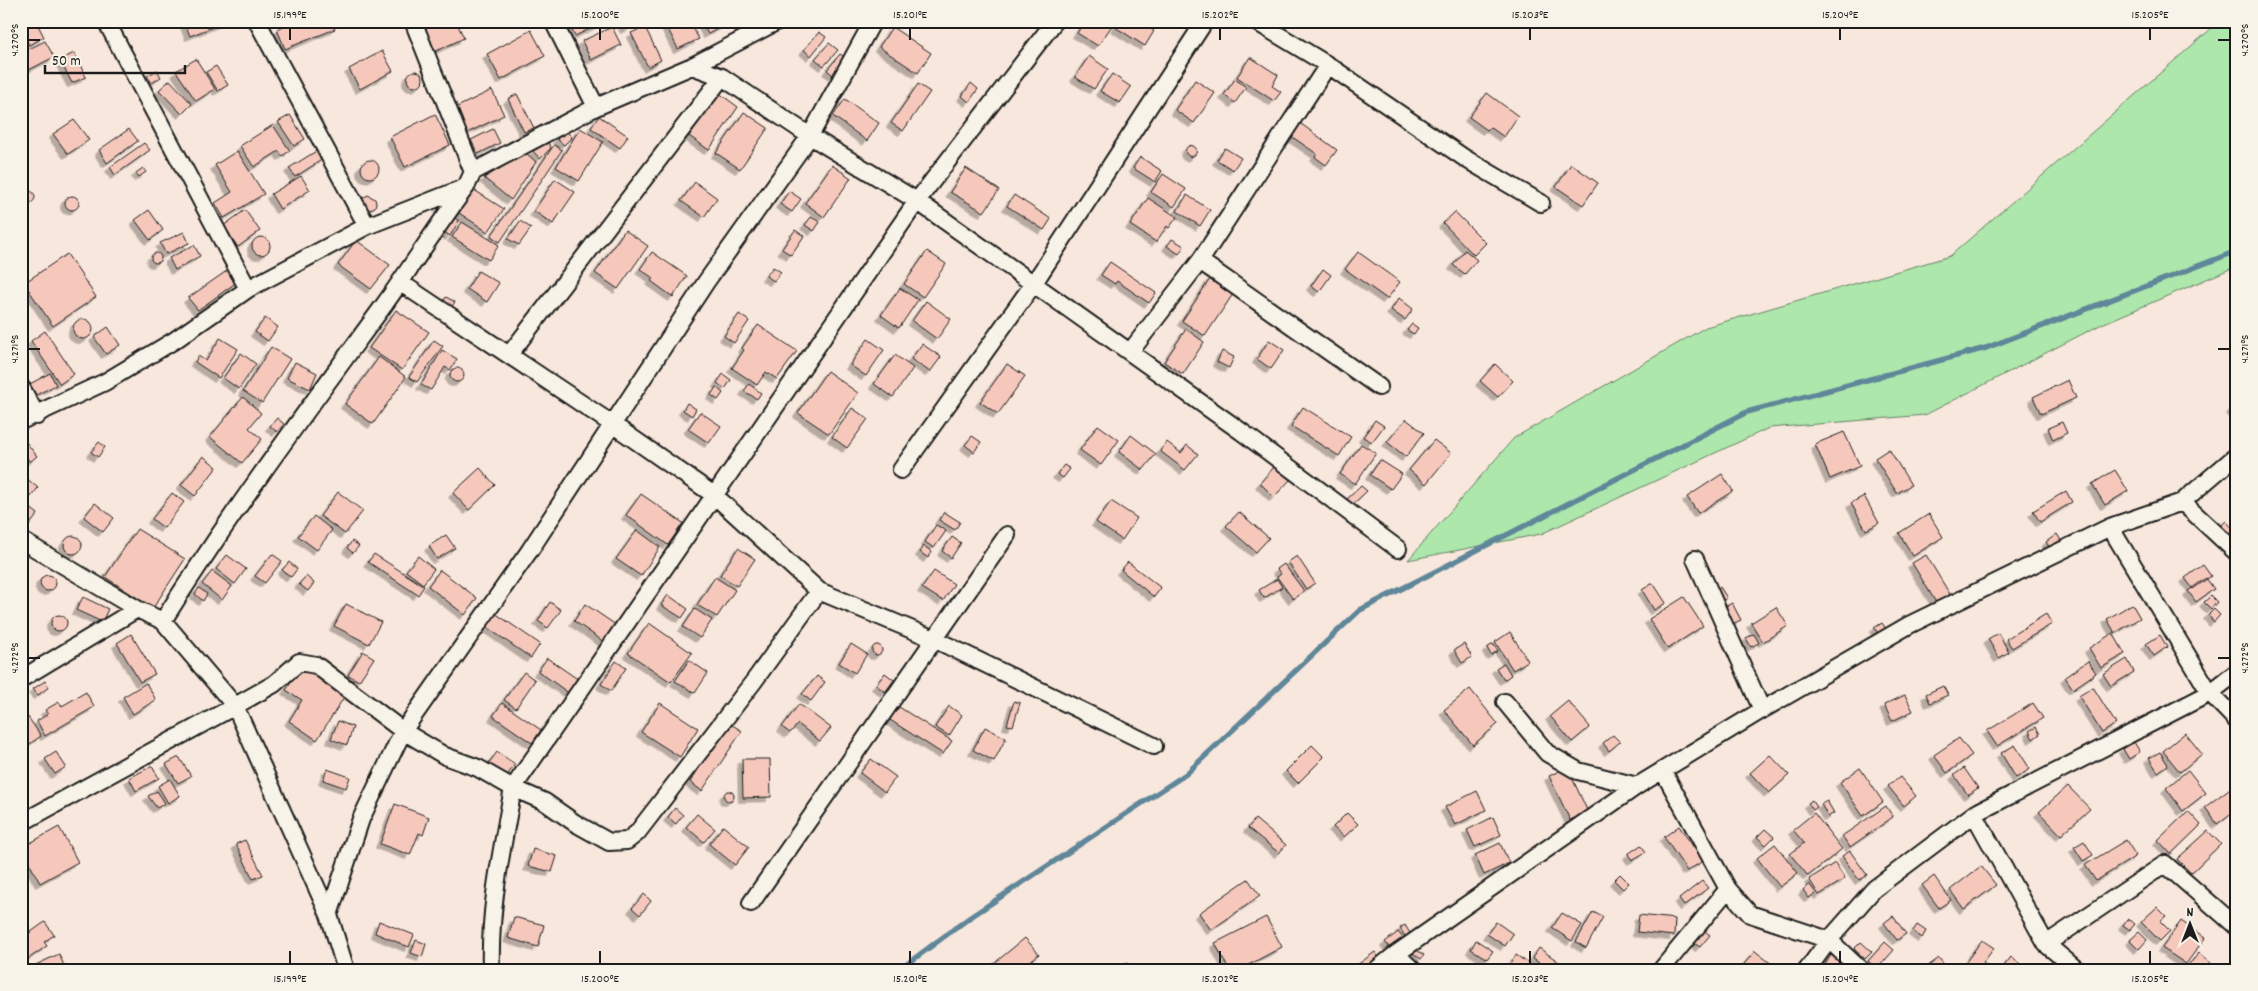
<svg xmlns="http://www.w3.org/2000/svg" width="2258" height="991" font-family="Dekko,sans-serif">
  <defs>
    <filter id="shadow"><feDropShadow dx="-4.5" dy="4.5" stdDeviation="0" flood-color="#0004"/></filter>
  </defs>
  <rect width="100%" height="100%" fill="#f8e7dc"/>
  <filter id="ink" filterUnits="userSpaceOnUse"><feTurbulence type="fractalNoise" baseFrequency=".02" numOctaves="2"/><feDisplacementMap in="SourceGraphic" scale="10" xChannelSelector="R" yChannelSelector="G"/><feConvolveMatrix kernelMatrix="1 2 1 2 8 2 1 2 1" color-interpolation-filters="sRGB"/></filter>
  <g filter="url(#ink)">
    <path fill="#ade7ac" stroke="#648264" d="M2220,21H2237V266L2102,324L1925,415L1769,428L1541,534L1408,560L1514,438L1706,327L1950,256Z"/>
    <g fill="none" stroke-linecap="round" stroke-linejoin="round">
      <path stroke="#5f8699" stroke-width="5.5" d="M899,970L969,918L1186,774L1360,610L1747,412L1986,348L2237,251"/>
    </g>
    <path fill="#f6c8bc" stroke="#1c1c1c" filter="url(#shadow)" d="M21,21H36L44,37L29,45L21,29Z
      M184,21H225V22L190,36Z
      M295,21H332L335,29L285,49L277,29Z
      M439,21H456L464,38L430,54L419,31Z
      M567,21H606L575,36Z
      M621,21H641L625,29Z
      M664,21H689L699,39L678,49Z
      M701,21H732L708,34Z
      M1085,21H1115L1098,46L1077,33Z
      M1119,21H1139L1154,31L1145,46L1115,27Z
      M612,27L621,45L591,60L582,41Z
      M645,27L661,60L648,67L631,33Z
      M892,27L931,53L918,73L879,47Z
      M531,30L545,56L501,80L487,54Z
      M819,32L826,37L811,56L804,50Z
      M45,41L54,57L21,74V53Z
      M829,43L838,50L824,66L815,59Z
      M382,51L393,71L360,89L349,69Z
      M74,53L86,77L72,83L60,60Z
      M840,54L847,59L833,75L827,70Z
      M1089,56L1108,69L1094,89L1075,77Z
      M1250,57L1278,75L1272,86L1281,92L1274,101L1237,77Z
      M196,59L215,89L196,101L176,71Z
      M216,66L228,85L218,91L206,72Z
      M157,70L161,77L152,83L147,76Z
      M407 79a8 8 0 1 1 16 0a8 8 0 1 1-16 0Z
      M1112,74L1131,87L1120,103L1100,91Z
      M1235,79L1246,87L1235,103L1224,95Z
      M170,80L192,104L182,114L159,90Z
      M1195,80L1215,93L1194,123L1175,110Z
      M971,83L978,89L969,102L962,96Z
      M918,84L930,92L903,131L891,123Z
      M492,90L504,115L467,133L455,108Z
      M719,93L738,107L709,150L689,136Z
      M1487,93L1518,116L1504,137L1490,127L1487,130L1469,117Z
      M517,94L534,128L524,132L508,99Z
      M845,99L879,123L867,141L833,116Z
      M744,112L768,128L740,169L716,153Z
      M435,114L450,145L405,167L390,137Z
      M290,115L305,139L294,146L278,122Z
      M599,116L628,136L620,148L591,128Z
      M74,120L89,140L68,154L53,134Z
      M1297,121L1337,150L1326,165L1315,157L1317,154L1288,134Z
      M273,125L290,151L282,156L279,151L254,167L240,146Z
      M580,128L603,142L579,181L556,167Z
      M129,129L138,141L107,163L99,150Z
      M493,129L500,143L478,154L471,140Z
      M566,131L572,137L564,145L557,139Z
      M144,143L150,150L115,175L110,167Z
      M548,143L551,148L540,159L533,151Z
      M554,145L562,150L500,242L491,236Z
      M1185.5 151a5.5 5.5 0 1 1 11 0a5.5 5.5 0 1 1-11 0Z
      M1225,148L1241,158L1233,170L1217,160Z
      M318,150L323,159L295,177L289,168Z
      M237,151L264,194L224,218L215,203L232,192L215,165Z
      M526,153L536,162L511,200L484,178Z
      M1140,157L1162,171L1155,182L1133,168Z
      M361 169a9 9 0 1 1 18 0a9 9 0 1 1-18 0Z
      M1571,164L1598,183L1583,205L1556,187Z
      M832,165L851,178L824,217L805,203Z
      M143,168L146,172L139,177L136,173Z
      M966,168L999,190L984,212L950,192Z
      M1163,174L1186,189L1174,207L1151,192Z
      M301,176L310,190L280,209L271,194Z
      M555,179L575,192L553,224L534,211Z
      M695,182L717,198L704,217L681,201Z
      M471,188L504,209L488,232L456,211Z
      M23 197a6 6 0 1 1 12 0a6 6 0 1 1-12 0Z
      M789,191L801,199L792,212L780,204Z
      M368,195L375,199L376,203L375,207L368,211L361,199Z
      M1014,195L1051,219L1044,230L1007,206Z
      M1187,195L1210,210L1200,226L1177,211Z
      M65 203a7 7 0 1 1 14 0a7 7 0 1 1-14 0Z
      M1148,198L1177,217L1169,228L1167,226L1156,242L1130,225Z
      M149,210L163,230L150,240L135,220Z
      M245,210L260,231L238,247L223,226Z
      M1455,212L1486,243L1474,255L1443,223Z
      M452,216L459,221L450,236L443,231Z
      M811,217L820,222L814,231L805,225Z
      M520,221L531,228L519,245L508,239Z
      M462,222L499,245L489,260L452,237Z
      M625,230L648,246L618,289L595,273Z
      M795,230L804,236L791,255L782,249Z
      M184,232L189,243L166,254L160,243Z
      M252 246a9 9 0 1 1 18 0a9 9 0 1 1-18 0Z
      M1172,239L1184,246L1179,254L1167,246Z
      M356,240L390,265L371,289L338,265Z
      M194,245L200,256L175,270L169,258Z
      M1465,250L1477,260L1465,274L1453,265Z
      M927,251L946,264L923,297L904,284Z
      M652,252L687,276L673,297L651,281L653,278L640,269Z
      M1358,252L1400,282L1387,299L1345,269Z
      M151 258a5 5 0 1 1 10 0a5 5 0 1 1-10 0Z
      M67,254L96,297L53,326L24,283Z
      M1110,262L1156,293L1149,303L1117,281L1115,284L1101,275Z
      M773,267L781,272L774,281L766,276Z
      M1323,269L1331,275L1319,292L1311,286Z
      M228,270L237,282L198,310L188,298Z
      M478,271L499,283L487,302L467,289Z
      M1212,276L1235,291L1205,336L1182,321Z
      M900,288L918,300L899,328L881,315Z
      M446,297L455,302L448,312L440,307Z
      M1399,298L1413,309L1405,320L1391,310Z
      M926,301L951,319L937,339L912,321Z
      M396,310L429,332L402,370L369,348Z
      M739,314L749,321L734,343L724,336Z
      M265,318L278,327L268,341L255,332Z
      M73 329a10 10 0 1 1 20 0a10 10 0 1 1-20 0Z
      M1412,324L1418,328L1414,334L1407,330Z
      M758,325L797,351L777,379L766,372L757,385L732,368L744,350L742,348Z
      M108,327L120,345L106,354L94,337Z
      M1186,329L1204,342L1183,374L1164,362Z
      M45,331L74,374L60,384L31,341Z
      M220,338L238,349L219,378L195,362L198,356L206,361Z
      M868,339L884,350L866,376L850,365Z
      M434,340L443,346L417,382L409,377Z
      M1269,340L1284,350L1271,369L1257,359Z
      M922,344L941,357L930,372L911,359Z
      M271,347L290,359L262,403L243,391Z
      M442,350L457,359L450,370L445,367L431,390L421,385Z
      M1222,351L1234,357L1229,368L1217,362Z
      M241,353L256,364L239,389L223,378Z
      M895,355L913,368L893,397L874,384Z
      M379,357L406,377L373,424L345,404Z
      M295,362L317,373L310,389L287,378Z
      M1007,364L1025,376L998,414L980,402Z
      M1495,364L1513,381L1498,397L1480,381Z
      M450 375a7 7 0 1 1 14 0a7 7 0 1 1-14 0Z
      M827,371L858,393L829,434L798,413Z
      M50,373L56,385L36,395L30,384Z
      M723,374L731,380L725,389L717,383Z
      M2068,380L2076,398L2041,414L2033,397Z
      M749,384L761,393L757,399L744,391Z
      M716,387L723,393L718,400L711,395Z
      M243,397L261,413L249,428L262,439L242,463L210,437Z
      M687,403L696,409L692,416L683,410Z
      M2237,403V417L2230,410Z
      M1303,407L1351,437L1339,456L1291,426Z
      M852,408L868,419L847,448L832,437Z
      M700,412L721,426L709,443L688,429Z
      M277,418L284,424L277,432L270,426Z
      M1406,419L1424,433L1406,457L1387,442Z
      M1375,420L1384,426L1372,442L1363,437Z
      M2062,422L2067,433L2053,440L2048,428Z
      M1098,425L1119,440L1101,465L1080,450Z
      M1844,432L1860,466L1830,479L1815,444Z
      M1131,435L1156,454L1143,470L1119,452Z
      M21,436L37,456L30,462L21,450Z
      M972,436L981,442L974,452L965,445Z
      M1434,440L1451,453L1426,484L1409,470Z
      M99,442L105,447L98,457L91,452Z
      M1167,442L1181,453L1187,445L1198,454L1185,470L1160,451Z
      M1361,444L1376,453L1355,484L1340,474Z
      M1889,449L1911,485L1897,493L1875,458Z
      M203,456L217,467L195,496L181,485Z
      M1380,460L1402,474L1391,489L1370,475Z
      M1064,465L1070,469L1063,478L1057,474Z
      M1275,466L1290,480L1274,497L1260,483Z
      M480,468L495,485L469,510L453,493Z
      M2115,470L2128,491L2105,505L2092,484Z
      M1722,474L1733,491L1698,513L1687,497Z
      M25,477L38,488L25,504L38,514L25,531L21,528V481Z
      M1361,486L1367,491L1350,507L1345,501Z
      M2066,491L2072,502L2040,522L2033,511Z
      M338,492L363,511L345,534L320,516Z
      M172,493L184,502L164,528L152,519Z
      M641,494L683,523L668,545L626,515Z
      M1864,496L1879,523L1866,530L1851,503Z
      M1111,501L1137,518L1122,540L1096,522Z
      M95,503L114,518L103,532L84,517Z
      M944,512L960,522L955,530L939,520Z
      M1239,512L1269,538L1256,552L1226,526Z
      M1929,514L1943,537L1913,556L1899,533Z
      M314,516L332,530L317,550L298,536Z
      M2226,521L2237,533V547L2217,529Z
      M936,525L946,531L934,548L925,542Z
      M137,529L185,559L153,608L105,577Z
      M637,530L660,547L641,576L616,559Z
      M2057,534L2063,544L2052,551L2046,542Z
      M446,535L455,548L437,559L429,546Z
      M64 545a9 9 0 1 1 18 0a9 9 0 1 1-18 0Z
      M952,537L961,543L951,558L942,551Z
      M352,541L359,546L353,553L347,548Z
      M924,546L932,552L928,558L920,552Z
      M738,548L755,559L737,586L720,575Z
      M272,554L282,561L265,583L255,576Z
      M374,554L424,586L418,595L368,562Z
      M227,555L246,569L235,584L216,569Z
      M1926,555L1951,596L1937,604L1912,563Z
      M418,556L434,569L423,584L406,571Z
      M1297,556L1315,583L1306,589L1288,562Z
      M289,562L297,569L291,577L282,570Z
      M1128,562L1161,588L1154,597L1121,570Z
      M1284,564L1304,591L1293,599L1277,577L1281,574L1277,569Z
      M2203,565L2211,576L2193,589L2185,578Z
      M440,570L477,598L465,615L428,586Z
      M212,571L232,586L222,600L202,584Z
      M934,571L954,584L943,601L922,588Z
      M40 583a8 8 0 1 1 16 0a8 8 0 1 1-16 0Z
      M306,576L314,583L308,591L299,584Z
      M715,577L735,590L717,617L697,605Z
      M2206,578L2214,589L2196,602L2188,591Z
      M1277,579L1282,587L1264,598L1259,590Z
      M1653,583L1666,603L1654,610L1642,590Z
      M1720,587L1727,598L1719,603L1712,592Z
      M199,588L207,594L203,601L195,594Z
      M668,595L688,609L682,618L661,605Z
      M2211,596L2217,602L2211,609L2204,602Z
      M83,597L108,609L102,622L76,610Z
      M1684,597L1703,626L1668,649L1649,619Z
      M550,602L561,610L548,628L538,621Z
      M1732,603L1741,620L1730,625L1721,609Z
      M346,604L381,622L369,644L334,626Z
      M585,604L616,625L604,642L574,621Z
      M2132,604L2140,618L2115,633L2107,619Z
      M1776,607L1788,626L1763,642L1751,623Z
      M695,609L712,620L700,638L683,627Z
      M2214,609L2220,615L2214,622L2208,615Z
      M495,613L540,644L531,658L485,626Z
      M2046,614L2052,624L2012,648L2006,639Z
      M51 623a8 8 0 1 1 16 0a8 8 0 1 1-16 0Z
      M649,623L692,653L671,682L628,653Z
      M1882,623L1887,630L1880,635L1874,628Z
      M1510,632L1528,661L1513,670L1495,642Z
      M1998,633L2009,652L1999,658L1988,639Z
      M2113,633L2125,654L2101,668L2089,648Z
      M131,634L155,674L140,682L117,643Z
      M1754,634L1759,643L1751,647L1746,638Z
      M2160,635L2167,647L2154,656L2146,644Z
      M851,644L867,654L855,673L839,663Z
      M1464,644L1472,657L1462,663L1454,650Z
      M1493,644L1498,651L1491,655L1487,648Z
      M872 650a5 5 0 1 1 10 0a5 5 0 1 1-10 0Z
      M363,651L374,658L359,681L348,675Z
      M547,658L579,680L570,694L538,671Z
      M2127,659L2134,672L2111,686L2103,674Z
      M689,660L708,673L695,693L675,681Z
      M616,661L626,668L611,691L601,684Z
      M2088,661L2096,673L2073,689L2065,677Z
      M1504,663L1511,675L1504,680L1496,668Z
      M302,666L346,694L317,740L289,721L302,700L286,690Z
      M524,672L535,680L516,708L504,700Z
      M885,673L894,680L885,692L876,685Z
      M817,676L825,682L811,701L802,694Z
      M45,681L49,687L38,695L33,689Z
      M146,683L156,700L133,714L123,697Z
      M1943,686L1948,695L1930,703L1926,694Z
      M2093,687L2116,724L2102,733L2079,696Z
      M1470,689L1498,724L1473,745L1444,710Z
      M86,692L94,707L45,736L37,721L48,714L45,710L59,702L62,706Z
      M1905,695L1913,711L1892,721L1884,705Z
      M1014,701L1020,703L1013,726L1007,725Z
      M1568,701L1590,727L1572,742L1550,716Z
      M502,703L541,730L532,743L493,716Z
      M660,703L698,728L680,757L641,732Z
      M2033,703L2043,718L1997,746L1987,731Z
      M799,704L831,728L820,741L798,724L790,733L782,727Z
      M896,705L952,741L943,754L887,718Z
      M949,706L962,715L949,736L935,727Z
      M28,717L41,736L21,750V722Z
      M338,721L353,727L347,745L331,739Z
      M729,723L742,731L702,791L690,782Z
      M985,727L1006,738L994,761L973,750Z
      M2036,727L2040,734L2033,739L2029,731Z
      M2185,733L2202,754L2180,772L2163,751Z
      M1613,735L1620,742L1609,751L1603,743Z
      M1959,738L1972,755L1947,773L1934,755Z
      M2134,742L2140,752L2129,759L2123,749Z
      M1312,745L1324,757L1298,783L1286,771Z
      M2015,745L2030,769L2016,778L2001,753Z
      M56,752L66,767L55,774L45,759Z
      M497,752L515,764L507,776L488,764Z
      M2160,752L2168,765L2158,772L2149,758Z
      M1770,755L1789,775L1769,793L1750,773Z
      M179,757L191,776L178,783L166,764Z
      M742,759H770L771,797L743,798Z
      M871,759L896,777L885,792L860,773Z
      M152,766L159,778L136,791L129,778Z
      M1567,767L1588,812L1570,820L1549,776Z
      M1860,768L1883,802L1863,816L1840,782Z
      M1964,768L1978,788L1968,795L1954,775Z
      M327,769L350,777L346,788L323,780Z
      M2188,770L2206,793L2183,811L2166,788Z
      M1900,777L1916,796L1904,806L1888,786Z
      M170,779L180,796L168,803L158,786Z
      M2237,783V809L2217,824L2205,807Z
      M2068,786L2090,809L2061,835L2039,812Z
      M157,791L165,803L157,808L148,796Z
      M1477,791L1486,810L1455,825L1445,807Z
      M724 796a5 5 0 1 1 10 0a5 5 0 1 1-10 0Z
      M21,799L28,810L21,815Z
      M1812,800L1817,807L1813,810L1808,803Z
      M1827,801L1834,813L1828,817L1821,804Z
      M395,804L429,817L423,835L419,833L410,855L380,844Z
      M1886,806L1893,817L1850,847L1842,836Z
      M675,808L683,815L676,824L668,817Z
      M2188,811L2201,825L2171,854L2158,840Z
      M1347,813L1358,824L1344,837L1333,827Z
      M1814,813L1842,849L1808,876L1790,854L1804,843L1793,830Z
      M697,814L715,829L704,842L686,827Z
      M1493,817L1501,835L1475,847L1467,830Z
      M1255,819L1286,845L1279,853L1248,828Z
      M723,826L749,847L735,865L709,844Z
      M1679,826L1703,861L1687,871L1664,837Z
      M59,827L78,862L40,883L21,848Z
      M1765,829L1774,837L1766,845L1757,837Z
      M2208,831L2221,844L2191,873L2177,859Z
      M245,840L263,875L253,879L236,844Z
      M2126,840L2136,856L2096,881L2085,865Z
      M2084,841L2093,855L2083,861L2074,847Z
      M1500,843L1509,863L1484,875L1475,855Z
      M1775,844L1798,873L1780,887L1757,858Z
      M1641,845L1646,852L1632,860L1628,854Z
      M533,849L557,856L552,872L528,866Z
      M1850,851L1867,875L1859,880L1842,856Z
      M1835,863L1845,879L1819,895L1809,879Z
      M1981,866L1996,885L1964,909L1950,890Z
      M1620,874L1629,883L1623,889L1614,880Z
      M1934,876L1951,900L1939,908L1922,885Z
      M1248,879L1260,896L1211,930L1199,913Z
      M1702,881L1708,888L1684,906L1679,899Z
      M1809,884L1816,893L1809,898L1803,890Z
      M644,894L651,901L640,915L632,908Z
      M2157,907L2166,916L2160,921L2170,931L2160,941L2141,922Z
      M1593,912L1603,917L1586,948L1576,942Z
      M1562,913L1582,925L1572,941L1552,928Z
      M1639,915L1675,919L1674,936L1637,932Z
      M1893,916L1906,934L1897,940L1884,923Z
      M514,917L544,925L538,947L508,938Z
      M1266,917L1282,947L1239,970H1229L1215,943Z
      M2127,919L2135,924L2130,930L2123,925Z
      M379,921L414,935L409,947L375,933Z
      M2181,921L2205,938L2186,964L2162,948Z
      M45,922L54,935L44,942L47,946L25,961L21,955V939Z
      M1496,922L1513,934L1505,946L1487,934Z
      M1405,925L1411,935L1406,938L1400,928Z
      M1917,925L1926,931L1922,938L1913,931Z
      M1701,928L1710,935L1700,947L1691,941Z
      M1398,932L1403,938L1390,948L1385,942Z
      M2139,932L2147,940L2139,949L2130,940Z
      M1025,938L1039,954L1019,970H986Z
      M416,940L426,944L422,957L411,953Z
      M1476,940L1493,951L1487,959L1471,949Z
      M1982,940L1994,948L1983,963L1992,970H1974L1965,963Z
      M1861,942L1872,952L1865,959L1854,949Z
      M1885,942L1894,950L1877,969L1868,961Z
      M1539,948L1569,969L1568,970H1549L1532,958Z
      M1415,949L1424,955L1421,959L1412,953Z
      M1755,951L1773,965L1770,970L1740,969Z
      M1375,952L1379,958L1360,970L1357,965Z
      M2199,953L2219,970H2188L2186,968Z
      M59,954L65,968L59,970H25Z
      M1516,955L1538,970H1506Z
      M1831,955L1852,970H1831L1825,965Z
      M2011,957L2027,969L2026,970H2001Z
      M1939,958L1948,970H1923Z
      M1127,963L1133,970H1119Z
      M2140,963L2150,970H2135Z"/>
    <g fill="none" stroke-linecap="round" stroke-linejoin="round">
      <g stroke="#1c1c1c" stroke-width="20">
        <path id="street" d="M106,21L248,289
          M257,21L367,226
          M413,21L473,172
          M553,21L596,107
          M1255,21L1328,65L1466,159L1541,203
          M692,66L722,77L810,136L917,201L1242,432L1398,549
          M1200,261L1379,387
          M401,283L612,424L714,495L819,591L934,639L1154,746
          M1130,352L1200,261L1328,65
          M509,355L722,77
          M21,387L37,416
          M21,421L105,382L175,340L248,289L367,226L466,187L473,172L596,107L692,66L778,21
          M901,470L1034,283L1205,21
          M2182,502L2237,553
          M2110,527L2210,693L2237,721
          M21,540L137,609L163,621L235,706L329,915L346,970
          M1695,559L1762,710
          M163,621C231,512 308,409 384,305C412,266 437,226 466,187
          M21,679L137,609
          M1505,702L1547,753L1578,771L1637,786
          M1663,771L1728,889L1750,914L1829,940L1861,970
          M1974,814L2046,944L2165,864L2237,927
          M21,823L235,706L274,684L299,662L316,665L403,731L445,756L478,768L513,788L545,802L575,823L609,842L627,841L637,833L754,681L819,591
          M751,903L1007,535
          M329,915L361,819L403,731L530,550L706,282L810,136L873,21
          M2046,944L2077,970
          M1396,954L1413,970
          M491,970C489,906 502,851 513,788L917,201L1055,21
          M1376,970L1396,954L1637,786L1762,710L1909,625L2110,527L2182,502L2237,455
          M1661,970L1728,889
          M1807,970L1829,940L1874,889L1974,814L2210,693L2237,672"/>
      </g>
      <use href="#street" stroke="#f7f3e8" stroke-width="16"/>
    </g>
  </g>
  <path fill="none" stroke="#1c1c1c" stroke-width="2" d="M290,28V40M600,28V40M910,28V40M1220,28V40M1530,28V40M1840,28V40M2150,28V40M28,40H40M2218,40H2230M28,349H40M2218,349H2230M28,658H40M2218,658H2230M290,951V964M600,951V964M910,951V964M1220,951V964M1530,951V964M1840,951V964M2150,951V964"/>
  <rect width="2258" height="991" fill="none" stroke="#f7f3e8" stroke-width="55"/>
  <g transform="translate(2190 924)" stroke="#f7f3e8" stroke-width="4" paint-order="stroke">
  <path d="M0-4L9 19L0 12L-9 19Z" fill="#1c1c1c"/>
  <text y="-8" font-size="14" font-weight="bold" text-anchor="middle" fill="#1c1c1c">N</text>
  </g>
  <path d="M45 65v8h140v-8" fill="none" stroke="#1c1c1c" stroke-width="2.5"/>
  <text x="52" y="65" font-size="15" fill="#1c1c1c" stroke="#f7f3e8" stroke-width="4" paint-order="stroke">50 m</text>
  <rect x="28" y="28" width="2202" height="936" fill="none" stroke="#1c1c1c" stroke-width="2"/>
  <g font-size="12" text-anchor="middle" fill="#1c1c1c">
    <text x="290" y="18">15.199°E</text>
    <text x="600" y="18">15.200°E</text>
    <text x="910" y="18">15.201°E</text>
    <text x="1220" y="18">15.202°E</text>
    <text x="1530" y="18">15.203°E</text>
    <text x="1840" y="18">15.204°E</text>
    <text x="2150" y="18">15.205°E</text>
    <text transform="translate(14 40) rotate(-90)" y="4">4.270°S</text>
    <text transform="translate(2244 40) rotate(-90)" y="4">4.270°S</text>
    <text transform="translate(14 349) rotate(-90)" y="4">4.271°S</text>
    <text transform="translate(2244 349) rotate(-90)" y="4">4.271°S</text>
    <text transform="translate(14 658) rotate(-90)" y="4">4.272°S</text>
    <text transform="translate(2244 658) rotate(-90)" y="4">4.272°S</text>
    <text x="290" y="982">15.199°E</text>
    <text x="600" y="982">15.200°E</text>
    <text x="910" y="982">15.201°E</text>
    <text x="1220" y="982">15.202°E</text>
    <text x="1530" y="982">15.203°E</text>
    <text x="1840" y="982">15.204°E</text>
    <text x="2150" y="982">15.205°E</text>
  </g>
</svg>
